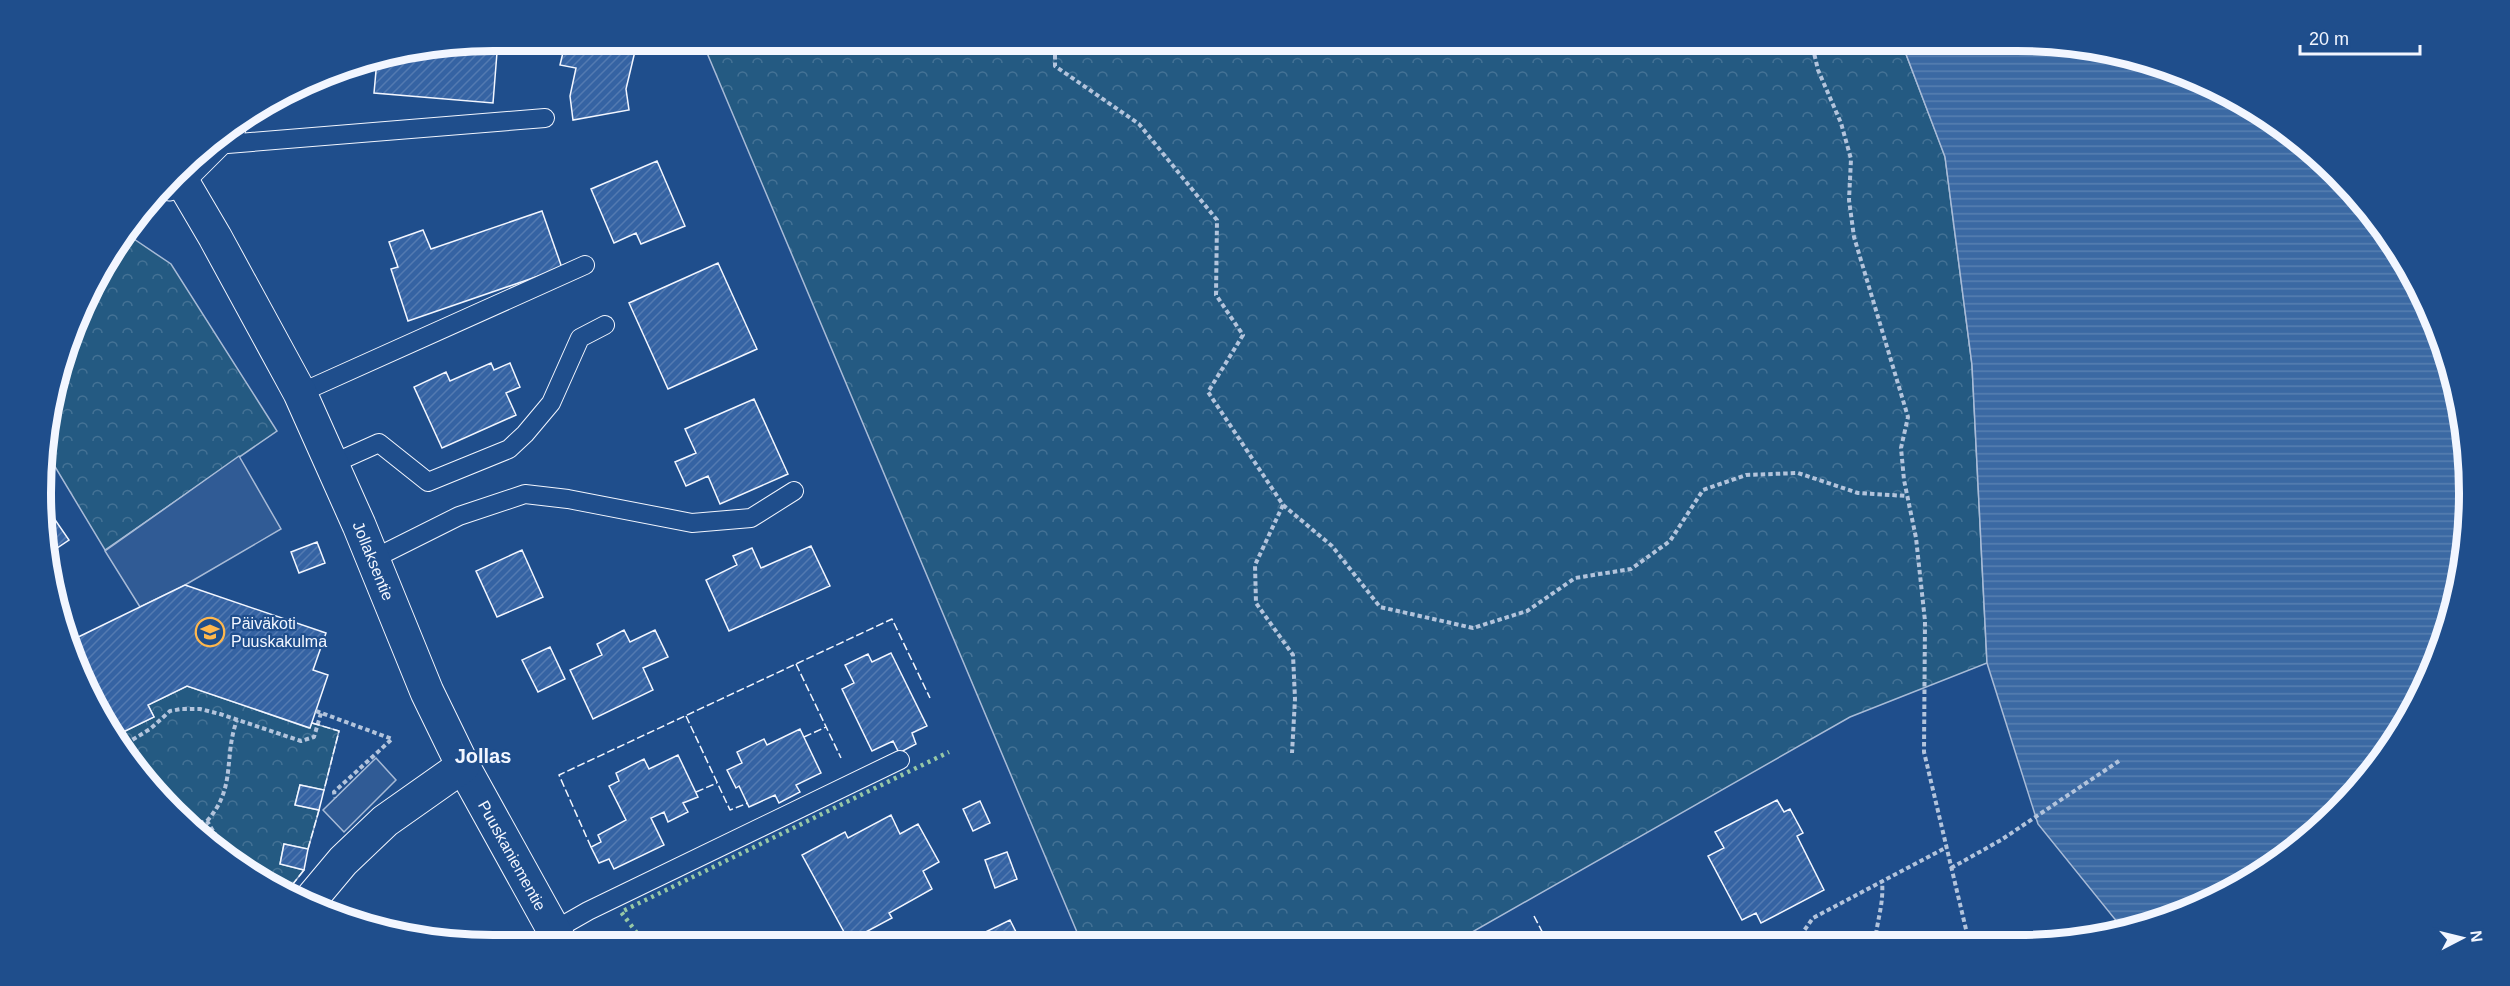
<svg xmlns="http://www.w3.org/2000/svg" width="2510" height="986" font-family="Helvetica,sans-serif">
  <defs>
    <pattern id="forest-crowns" width="20" height="18" patternUnits="userSpaceOnUse" patternTransform="scale(1.5)"><rect width="20" height="18" fill="#245a82"/><path d="M2 6a3 3 0 1 1 6 0M12 15a3 3 0 1 1 6 0" fill="none" stroke="#447295"/></pattern>
    <pattern id="water-rules" width="6" height="5" patternUnits="userSpaceOnUse" patternTransform="scale(1.5)"><rect width="6" height="5" fill="#3b69a3"/><path d="M0 2.5h6" fill="none" stroke="#587fb1"/></pattern>
    <pattern id="building-hatch" width="6" height="6" patternUnits="userSpaceOnUse" patternTransform="scale(1.5)"><rect width="6" height="6" fill="#3563a3"/><path d="M-1 1l2-2M0 6l6-6M5 7l2-2" fill="none" stroke="#537ab1"/></pattern>
  </defs>
  <rect width="100%" height="100%" fill="#1f4e8c"/>
  <path fill="url(#forest-crowns)" stroke="#a8bbd7" stroke-width="1.5" d="M702,41H1901L1945,156L1972,365L1987,663L1850,717L1453,943L1082,944Z
    M128,235L171,264L277,431L105,550L45,450C43,393 86,274 128,235Z
    M187,686L309,728L312,723L339,731L324,790L300,785L295,805L319,810L308,849L284,844L280,864L304,870L285,894L218,852L117,744L113,737L154,717L148,705Z"/>
  <path fill="#305b95" stroke="#a8bbd7" stroke-width="1.5" d="M239,456L281,529L185,585L140,607L105,551Z
    M376,758L396,780L344,832L323,810Z"/>
  <path fill="url(#water-rules)" stroke="#a8bbd7" stroke-width="1.5" d="M1901,41H2017L2134,56L2217,87L2293,134L2357,195L2409,267L2446,348L2466,434L2469,523L2454,610L2409,720L2316,833L2217,899L2122,928L2038,824L1987,663L1972,365L1945,157Z"/>
  <path fill="url(#building-hatch)" stroke="#f2f6ff" stroke-width="1.5" d="M498,40L493,103L374,93L377,60Z
    M566,40H607L636,47L626,89L629,110L573,120L570,96L576,68L560,65Z
    M657,161L685,226L641,244L636,233L614,243L591,189Z
    M542,211L562,268L408,321L391,269L398,267L389,242L423,230L431,249Z
    M718,263L757,349L668,389L629,303Z
    M491,363L494,370L510,363L520,387L506,393L516,415L442,448L414,387L446,372L450,381Z
    M754,399L788,474L720,504L708,476L686,486L675,462L696,453L685,429Z
    M47,508L69,540L48,554Z
    M317,542L325,563L299,573L291,552Z
    M811,546L830,586L729,631L706,580L737,565L733,556L752,548L761,568Z
    M522,550L543,597L497,617L476,571Z
    M185,585L326,633L313,670L328,675L310,728L187,686L148,705L154,717L113,737L75,666L68,642Z
    M624,630L630,642L655,630L668,657L643,668L653,690L593,719L570,670L602,655L597,644Z
    M550,647L565,679L538,692L522,660Z
    M891,653L927,726L912,733L916,744L899,753L893,741L872,751L842,689L854,683L845,665L868,654L872,662Z
    M800,729L821,773L796,785L800,792L779,803L775,795L749,807L739,786L736,788L727,770L742,763L737,752L764,739L767,745Z
    M678,755L698,797L683,803L688,812L668,822L664,812L651,818L664,845L614,869L609,859L599,863L591,847L601,842L598,835L626,820L609,786L619,781L616,773L644,759L649,769Z
    M300,785L324,790L319,810L295,805Z
    M1777,800L1784,812L1790,809L1803,833L1797,836L1824,890L1761,923L1756,913L1742,920L1708,856L1724,848L1715,832Z
    M980,801L990,823L973,831L963,809Z
    M891,815L900,834L918,824L939,862L923,871L932,889L889,913L892,918L849,941L802,855L845,832L848,838Z
    M284,844L308,849L304,870L280,864Z
    M1007,852L1017,879L995,888L985,860Z
    M1010,920L1022,944H961Z
    M475,935L496,939L501,945L466,942Z"/>
  <g fill="none" stroke-linecap="round" stroke-linejoin="round">
    <g stroke="#f2f6ff" stroke-width="20">
      <path id="lane" d="M215,145L545,118
        M300,393L585,265
        M332,464L379,443L428,482L509,449L525,434L551,403L580,338L605,325
        M373,559L459,516L525,494L568,499L692,523L751,518L794,491
        M553,931L588,911L900,760"/>
    </g>
    <g stroke="#f2f6ff" stroke-width="35">
      <path id="street" d="M169,184L180,177L229,128"/>
    </g>
    <g stroke="#f2f6ff" stroke-width="35">
      <g id="secondary">
        <path id="s1" d="M178,174L215,237L300,393L359,525L427,692L463,766L562,945"/>
        <path d="M307,904L343,861L385,821L463,766"/>
      </g>
    </g>
    <path stroke="#b3c4dc" stroke-width="4" stroke-dasharray="4.5 3" stroke-linecap="butt" d="M1055,40V66L1139,124L1217,220L1216,295L1243,335L1208,392L1283,505L1332,546L1380,607L1473,628L1527,611L1575,578L1631,569L1670,541L1703,490L1746,475L1798,473L1858,493L1907,496
      M1811,40L1818,70L1841,123L1851,159L1849,200L1854,237L1908,417L1901,448L1904,480L1916,538L1925,621L1924,752L1969,942
      M1283,505L1255,565L1256,603L1293,655L1295,699L1292,753
      M316,711L392,739L334,792L335,798
      M121,749L124,745L150,729L170,711L181,709H200L220,714L301,741L314,737L321,713
      M207,821C237,787 223,758 237,720
      M192,825L207,821L230,859
      M1951,868L2001,840L2119,761
      M1796,942L1813,918L1947,847
      M1875,942C1877,920 1884,904 1882,881"/>
    <use href="#lane" stroke="#1f4e8c" stroke-width="18"/>
    <use href="#street" stroke="#1f4e8c" stroke-width="33"/>
    <use href="#secondary" stroke="#1f4e8c" stroke-width="33"/>
    <path stroke="#97c8a6" stroke-width="4.5" stroke-dasharray="3 4.5" stroke-linecap="butt" d="M646,945L621,912L949,752"/>
    <path stroke="#f2f6ff" stroke-width="1.5" stroke-dasharray="8 3" stroke-linecap="butt" d="M796,664L841,758
      M686,716L730,810L748,803
      M312,723L339,731L324,790
      M804,737L826,727
      M696,792L717,783
      M591,847L559,775L892,619L930,698
      M308,849L319,810
      M285,894L304,870
      M1534,916L1548,943"/>
  </g>
  <defs>
    <g id="school-ring" transform="scale(1.5)"><circle r="9.5" fill="#1f4e8c" stroke="#ffb74d" stroke-width="1.5"/><path d="M0-5L7-2L0 1L-7-2ZM-4 1L0 2.5L4 1V4Q0 6-4 4Z" fill="#ffb74d"/></g>
  </defs>
  <g fill-rule="evenodd">
    <use href="#school-ring" x="210" y="632"/>
  </g>
  <g text-anchor="middle" dominant-baseline="central" stroke-width="4.5" stroke-linejoin="round" paint-order="stroke">
    <g font-size="16" fill="#f2f6ff" stroke="#1f4e8c">
      <text stroke="none"><textPath href="#s1" startOffset="434">Jollaksentie</textPath></text>
      <text stroke="none"><textPath href="#s1" startOffset="760">Puuskaniementie</textPath></text>
    </g>
    <g font-size="16" fill="#f2f6ff" stroke="#1f4e8c" text-anchor="start">
      <text x="231" y="623">Päiväkoti<tspan x="231" dy="18">Puuskakulma</tspan></text>
    </g>
    <g font-size="20" font-weight="bold" fill="#f2f6ff" stroke="#1f4e8c">
      <text x="483" y="756">Jollas</text>
    </g>
  </g>
  <path d="M0 0H2510V986H0ZM493 51H2017A442 442 0 0 1 2459 493V493A442 442 0 0 1 2017 935H493A442 442 0 0 1 51 493V493A442 442 0 0 1 493 51Z" fill="#1f4e8c" fill-rule="evenodd"/>
  <path fill="none" stroke="#f2f6ff" stroke-width="8" d="M493 51H2017A442 442 0 0 1 2459 493V493A442 442 0 0 1 2017 935H493A442 442 0 0 1 51 493V493A442 442 0 0 1 493 51Z"/>
  <g transform="translate(2462 938) rotate(83)" stroke="#1f4e8c" stroke-width="4.5" paint-order="stroke">
  <path d="M0-4.5L10 22L0 15L-10 22Z" fill="#f2f6ff"/>
  <text y="-9" font-size="16" font-weight="bold" text-anchor="middle" fill="#f2f6ff">N</text>
  </g>
  <path d="M2300 45v9h120v-9" fill="none" stroke="#f2f6ff" stroke-width="3"/>
  <text x="2309" y="45" font-size="18" fill="#f2f6ff" stroke="#1f4e8c" stroke-width="4.5" paint-order="stroke">20 m</text>
</svg>
